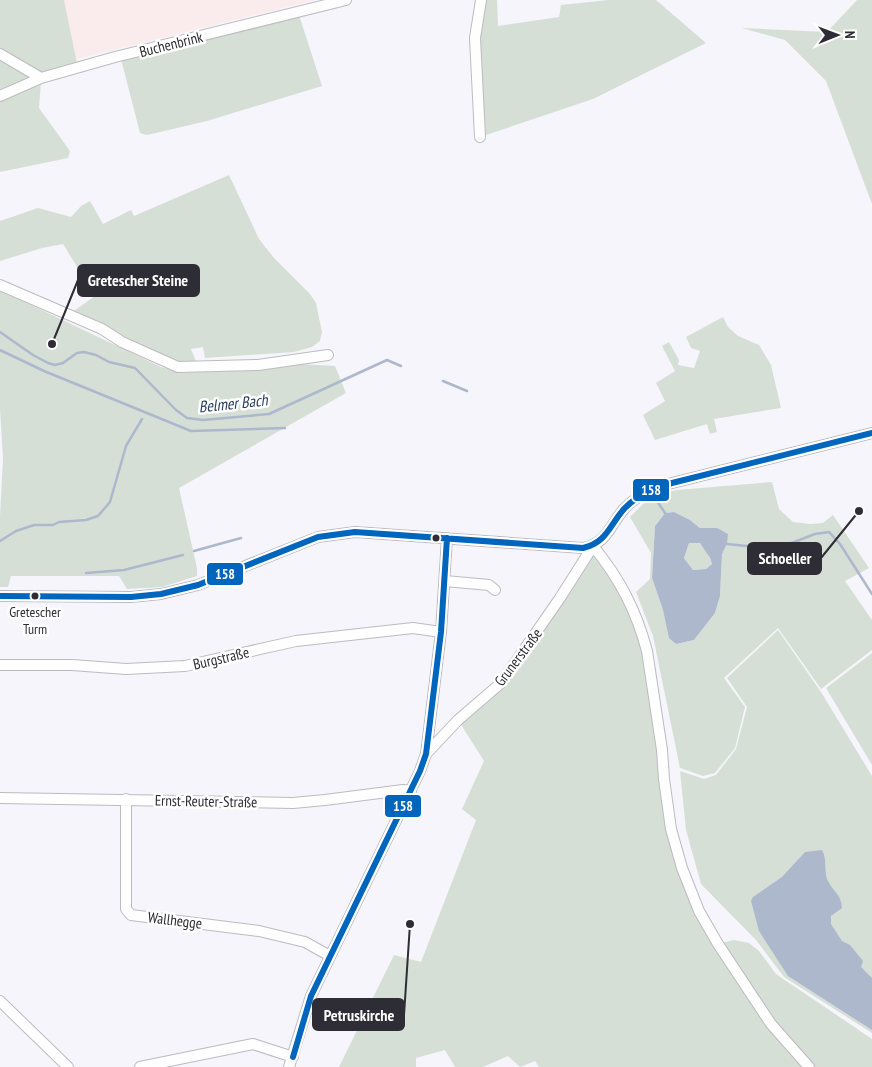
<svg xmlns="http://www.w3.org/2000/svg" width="872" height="1067" font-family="'PT Sans Narrow',sans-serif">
  <rect width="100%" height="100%" fill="#f5f5fb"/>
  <path fill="#faebed" d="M64,0H316L76,59Z"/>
  <path fill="#d6dfd6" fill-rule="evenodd" d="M0,0H64L78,68L0,96Z
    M481,0H497L498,26L559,17L561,5L608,0H656L706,43L593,99L480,137L475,38Z
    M857,0H872V204L826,81L785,40L742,28L827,32Z
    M299,15L322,86L207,121L147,135L140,133L121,59Z
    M41,81L39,108L70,151L68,158L0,172V100Z
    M229,175L259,239L274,258L310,294L316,303L322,332L320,341L312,347L294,352L205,358L203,347L191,349L197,364L167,360L111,329L71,313L95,296L63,244L42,248L0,261V221L38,208L71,217L81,206L90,201L103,224L131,210L134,216Z
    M0,290L161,367L182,373L298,364L335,366L346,393L179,488L197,568V576L162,587L127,589L119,576H11L8,587H0V517L3,458L0,409Z
    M723,317L728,327L738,336L759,345L771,365L781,408L714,419L717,432L710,434L707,424L655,440L643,415L665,401L656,383L675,371L662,346L669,342L679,360L678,365L694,368L700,351L691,348L686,337Z
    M772,482L779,509L793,522L810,524L823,523L833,515L869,568L845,581L872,620V650L821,689L778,628L724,678L745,707L735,748L715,773L703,776L680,768L653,636L636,592L650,579L651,553L630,517L643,504L659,494L677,490ZM674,512L690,520L700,528H717L727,544L722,554L720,596L715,613L694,640L676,644L670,638L663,610L652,578L655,526L665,513Z
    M689,543H700L707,552L712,564L706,569L693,570L684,558Z
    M593,546L610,567L643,638L671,829L717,944L734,940L749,943L759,951L776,974L872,1039V1067H539L535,1061L520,1067L508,1056L483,1067H455L445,1050L416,1058V1067H339L394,955L421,962L476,820L462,809L484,761L458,720L501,683Z
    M778,630L821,692L872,776V1033L784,977L756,940L701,884L686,830L680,771L704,779L716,775L736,749L747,707L727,678Z
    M872,653V765L826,688Z"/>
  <path fill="#adb8cc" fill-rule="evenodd" d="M674,512L690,520L700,528H717L728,534L727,544L722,554L720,596L715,613L694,640L676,644L669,638L663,610L652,578L655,526L665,513ZM689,543H700L710,558L712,564L706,569L693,570L684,558Z
    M822,850C827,858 824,870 827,879C832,891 841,893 842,908L831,916V924L842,941L850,945L863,961L861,967L872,978V1030L788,976L759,931L751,901L753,897L782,877L805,852Z"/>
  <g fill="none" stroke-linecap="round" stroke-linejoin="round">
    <path stroke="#adb8cc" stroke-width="2.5" d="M0,332L33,355L48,363L55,365L63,363L77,353L84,352L96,355L109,362L135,368L176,410L187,418L203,420L269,414L387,360L401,366
      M0,350L44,371L191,431L285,428
      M443,381L467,391
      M655,498L665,513
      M0,541L16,531L34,525H53L59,522L86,520L98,516L110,502L126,446L142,419
      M727,544L776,549L815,534L829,532L840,544L872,594
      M194,551L241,538
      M86,573L124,570L183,555"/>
    <g stroke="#bcbbc1" stroke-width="12">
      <path id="minor" d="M0,54L41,78
        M0,96L41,78L115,57L346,0
        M480,137L475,38L481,0
        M0,285L102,329L122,342L178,367L258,365L328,355
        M445,581L489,585L495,590
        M0,596L131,597L161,594L198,585L318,537L355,532L583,548C607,544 610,525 624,509C633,499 644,493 656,487L872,433
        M0,665H72L126,669L185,666L296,641L413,628L441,632
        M426,754L458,720L501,683L560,598L593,546C620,579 636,610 647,651L662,750L664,779L671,829L682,868L699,911L718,944L771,1024L809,1067
        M0,798L293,803L325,800L403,790L411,791
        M126,799V909L131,915L259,931L305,942L330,956
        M0,1001L68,1067
        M140,1067L253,1044L293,1057
        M289,1067L311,996L420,771L426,754L441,632L447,538"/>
    </g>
    <use href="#minor" stroke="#fefefe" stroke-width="10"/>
    <g stroke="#fff" stroke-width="10">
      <path id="bus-1" d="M0,596L131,597L161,594L198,585L318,537L355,532L583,548C607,542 609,526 624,509C633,499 644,493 656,487L872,433
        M293,1057L311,996L420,771L426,754L441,632L447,538"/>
    </g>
    <use href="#bus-1" stroke="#0065bd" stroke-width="6"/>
  </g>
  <g fill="#2e2d35" stroke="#fff" stroke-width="2">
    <circle cx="436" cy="538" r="4.5"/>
    <circle cx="35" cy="596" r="4.5"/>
  </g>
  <g text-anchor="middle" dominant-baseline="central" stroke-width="5" stroke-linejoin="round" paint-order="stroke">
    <g font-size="14" fill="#2e2d35" stroke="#fff">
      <text x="35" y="612">Gretescher<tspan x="35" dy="17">Turm</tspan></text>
    </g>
    <g font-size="15" fill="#2e2d35" stroke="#fff">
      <text transform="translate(171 44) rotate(-14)">Buchenbrink</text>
      <text transform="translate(518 657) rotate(-53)">Grunerstraße</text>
      <text transform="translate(221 658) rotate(-13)">Burgstraße</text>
      <text transform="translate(206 801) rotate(1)">Ernst-Reuter-Straße</text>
      <text transform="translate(175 920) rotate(7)">Wallhegge</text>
    </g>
    <g font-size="16" font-style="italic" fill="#263d63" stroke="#fff">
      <text transform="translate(233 403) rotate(-6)">Belmer Bach</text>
    </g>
  </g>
  <path fill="none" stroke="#2e2d35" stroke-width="2" d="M52 344L78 280M859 511L821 558M410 924L404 1015"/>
  <g fill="#2e2d35" stroke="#fff" stroke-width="2">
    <circle cx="52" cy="344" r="5"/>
    <circle cx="859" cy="511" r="5"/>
    <circle cx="410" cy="924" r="5"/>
  </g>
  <g fill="#2e2d35" stroke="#2e2d35" stroke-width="2">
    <rect x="78" y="265" width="121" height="31" rx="5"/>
    <rect x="748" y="543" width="73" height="31" rx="5"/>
    <rect x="313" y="999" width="91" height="31" rx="5"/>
  </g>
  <g font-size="16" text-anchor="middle" font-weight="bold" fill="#fff">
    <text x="138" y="286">Gretescher Steine</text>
    <text x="785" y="564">Schoeller</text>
    <text x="359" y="1021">Petruskirche</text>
  </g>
  <g stroke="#fff" stroke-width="2">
    <rect x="632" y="478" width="38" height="24" rx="5" fill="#0065bd"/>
    <rect x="206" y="562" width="38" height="24" rx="5" fill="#0065bd"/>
    <rect x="384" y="794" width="38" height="24" rx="5" fill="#0065bd"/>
  </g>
  <g font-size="14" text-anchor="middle" font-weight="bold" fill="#fff">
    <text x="651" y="495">158</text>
    <text x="225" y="579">158</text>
    <text x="403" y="811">158</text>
  </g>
  <g transform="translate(837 35) rotate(89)" stroke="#ffffff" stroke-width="4" paint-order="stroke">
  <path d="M0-4L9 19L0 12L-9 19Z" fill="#2e2d35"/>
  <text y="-8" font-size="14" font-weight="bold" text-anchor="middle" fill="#2e2d35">N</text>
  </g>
</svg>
